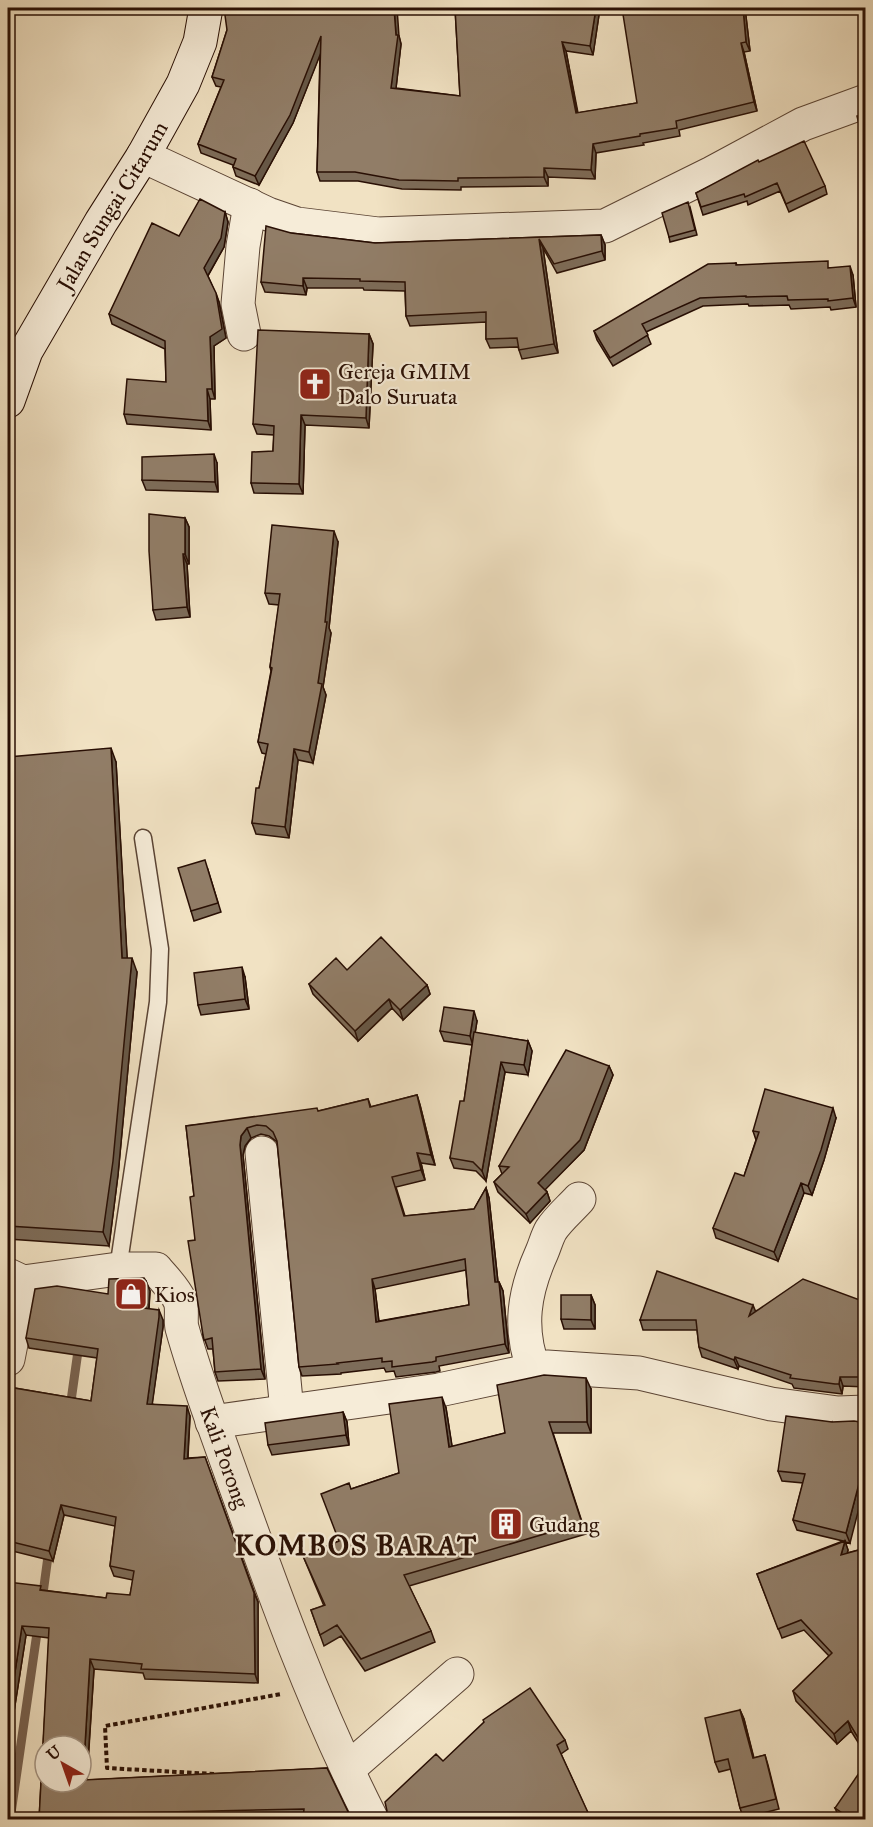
<svg xmlns="http://www.w3.org/2000/svg" width="873" height="1827" font-family="'IM FELL Great Primer',serif">
  <rect width="100%" height="100%" fill="#f1e2c3"/>
  <filter id="stains"><feTurbulence type="fractalNoise" baseFrequency=".00333" numOctaves="4"/><feColorMatrix values="0 0 0 0 .2 0 0 0 0 .09 0 0 0 0 .02 0 0 0 .5 -.17"/></filter>
  <radialGradient id="worn" r=".72"><stop offset=".6" stop-color="#630" stop-opacity="0"/><stop offset="1" stop-color="#630" stop-opacity=".3"/></radialGradient>
  <g fill="none" stroke-linecap="round" stroke-linejoin="round">
    <path stroke="#786250" stroke-width="9" d="M70,1408L79,1344
      M42,1601L49,1549
      M10,1820L38,1626"/>
    <g stroke="#5b4434" stroke-width="19">
      <path id="lane" d="M118,1269L158,1002L160,949L143,838"/>
    </g>
    <g stroke="#5b4434" stroke-width="35">
      <g id="street">
        <path d="M143,156L268,214L297,224L378,234L605,226L712,173L803,124L866,101"/>
        <path d="M244,334L238,304L243,246L250,205"/>
        <path d="M262,1153L287,1411"/>
        <path id="s1" d="M8,1275L23,1282L118,1269H156C164,1279 175,1289 180,1301C183,1309 180,1320 182,1328C191,1360 202,1392 213,1423C261,1557 307,1693 372,1820"/>
        <path d="M8,1359L23,1282"/>
        <path d="M534,1370C518,1328 524,1292 542,1252C545,1245 547,1237 551,1230C558,1219 570,1209 579,1199"/>
        <path d="M212,1422L439,1390L547,1367L639,1373L771,1404L838,1413L866,1412"/>
        <path d="M348,1769L457,1674"/>
      </g>
    </g>
    <g stroke="#290f04" stroke-width="35">
      <g id="secondary">
        <path id="s2" d="M8,401L26,351L101,222L143,156L183,84L200,42L206,8"/>
      </g>
    </g>
    <path stroke="#290f04" stroke-width="4" stroke-dasharray="4.5 3" stroke-linecap="butt" d="M214,1774L107,1768L105,1726L281,1694"/>
    <use href="#lane" stroke="#f6ecd8" stroke-width="16"/>
    <use href="#street" stroke="#f6ecd8" stroke-width="33"/>
    <use href="#secondary" stroke="#f6ecd8" stroke-width="33"/>
  </g>
  <path fill="#7d6c59" stroke="#290f04" stroke-width="1.5" fill-rule="evenodd" d="M455,8H489L490,11L493,14L534,8H600L593,55L566,51L578,113L637,103L745,8L750,51L744,52L757,111L679,130L680,136L643,143L644,145L596,153L595,179L548,177V186L461,187V190L402,189L358,181H320L317,172L320,54L293,123L259,185L236,176L233,167V165L201,153L198,144L221,87L216,86L212,77L227,30L399,36L401,44L396,88L460,96Z
    M759,162L825,186L827,194L789,212L780,191L748,205L747,201L703,215L696,193Z
    M690,207L697,235L670,242L669,237Z
    M225,212L228,222L224,247L208,276L219,302L226,338L214,346L215,399H210L211,430L127,424L124,414L166,382L165,349L112,324L109,314L179,236Z
    M291,233L375,243L601,235L605,245V260L557,273L543,248L558,353L522,359L518,347L490,348L486,339V322L410,326L406,316L405,291L364,290L363,288H307L306,295L265,292L261,282Z
    M736,263L737,265L830,268L853,275L856,307L831,310L830,307L791,309L789,305L749,306L748,304L703,306L646,332L651,344L613,366L597,340L594,331Z
    M369,334L373,344L369,428L305,425L303,494L254,493L251,483L273,451L274,435L257,434L253,424Z
    M217,463L218,492L146,490L142,480Z
    M185,518L189,527V564H187L190,617L156,620L153,610Z
    M338,542L329,628L331,633L323,687L326,695L313,763L298,760L289,838L256,834L252,823L266,754L262,753L258,742L271,671L270,667L279,605L269,604L265,593Z
    M8,757L116,762L127,958L137,972L118,1175L109,1246L8,1239Z
    M208,870L221,912L194,921L191,911Z
    M347,970L427,985L430,994L403,1020L392,1008L358,1041L313,994L309,984Z
    M245,977L249,1009L201,1015L198,1005Z
    M477,1021L475,1033L528,1041L532,1051L528,1075L505,1072L486,1181L476,1171L454,1168L450,1158L464,1101L472,1045L444,1041L440,1031Z
    M609,1066L613,1075L584,1150L545,1189L547,1192L550,1201L530,1223L498,1192L494,1182L502,1174L499,1166Z
    M417,1095L420,1105L435,1165L421,1163L425,1180L396,1187L405,1216L474,1209L486,1188L489,1198L498,1282H499L503,1291L509,1353L439,1366L440,1371L436,1372L396,1377L394,1371L386,1372L384,1368L341,1373V1374L302,1376L299,1367L277,1142L269,1136L261,1134L251,1138L245,1146L243,1155L265,1379L218,1381L215,1372L213,1349H208L203,1335L195,1240L194,1196L186,1126L319,1111L368,1099L371,1107ZM466,1270L469,1305L379,1321L375,1289Z
    M836,1118L824,1160L812,1195L804,1193L778,1261L716,1238L713,1228L744,1176L756,1140L753,1131Z
    M146,1281L150,1291L149,1309L163,1320V1327L152,1404L190,1416L188,1458L205,1457L258,1602V1683L145,1679L143,1673L94,1669L87,1780L327,1768L303,1819L39,1820L49,1638L26,1635L8,1750V1582L42,1590L106,1598L130,1595L133,1580L114,1576L110,1566L115,1526L64,1515L53,1561L8,1550V1387L91,1401L97,1358L29,1348L26,1338L108,1294Z
    M866,1285V1387L843,1386L842,1394L794,1388L792,1384L739,1366L738,1369L702,1357L699,1347L697,1330H643L640,1320L865,1302Z
    M591,1295L595,1305V1329H564L561,1319Z
    M591,1389V1433H553L586,1534L409,1586L431,1631L435,1642L365,1671L341,1636L324,1646L311,1610L324,1606L303,1556L339,1541L351,1489L399,1473L446,1408L452,1447L505,1433Z
    M343,1412L347,1422L349,1445L272,1455L268,1445Z
    M832,1422L850,1543L845,1542L848,1550L847,1553L866,1548V1755L851,1731L837,1744L796,1701L793,1691L829,1656L804,1630L782,1638L757,1574L843,1541L797,1530L793,1520L803,1483L782,1481L778,1471Z
    M740,1710L744,1719L754,1758L765,1755L768,1765L779,1809L751,1816L752,1820H730L743,1817L740,1808L731,1769L719,1772L715,1762Z
    M565,1740L568,1749L561,1754L591,1820H384L443,1761Z
    M835,1808L866,1820H842L839,1817Z"/>
  <path fill="#665848" stroke="#290f04" stroke-width="1.5" d="M394,8H397L399,36L401,44L395,97L391,88L396,35Z
    M596,8H600L593,55L590,46Z
    M743,8H745L750,51L746,42Z
    M321,36L324,45L293,123L259,185L255,176Z
    M562,42L566,51L579,122L576,113Z
    M741,43L744,52L757,111L754,102Z
    M593,144L596,153L595,179L591,170Z
    M544,168L548,177V186L544,177Z
    M225,212L228,222L224,247L207,277L204,268Z
    M601,235L605,245V260L602,251Z
    M539,239L543,248L558,353L554,344Z
    M850,266L853,275L856,307L853,298Z
    M303,278L307,288L306,295L303,286Z
    M216,293L219,302L226,338L214,346L215,399L212,389L210,337Z
    M369,334L373,344L369,428L366,418Z
    M207,389L210,399L211,430L208,421Z
    M301,415L305,425L303,494L299,484Z
    M214,454L217,463L218,492L215,482Z
    M185,518L189,527V564L185,554Z
    M334,531L338,542L329,628L331,633L323,687L326,695L313,763L309,752L318,683Z
    M183,554L187,564L190,617L187,607Z
    M111,748L116,762L128,972L122,958Z
    M294,749L298,760L289,838L285,827Z
    M132,958L137,972L118,1175L109,1246L103,1232Z
    M242,967L245,977L249,1009L245,999Z
    M427,985L430,994L403,1020L400,1010Z
    M389,999L392,1008L358,1041L355,1031Z
    M474,1011L477,1021L473,1046L470,1036Z
    M528,1041L532,1051L528,1075L524,1065Z
    M501,1062L505,1072L486,1181L482,1171Z
    M609,1066L613,1075L584,1150L542,1193L538,1183Z
    M417,1095L420,1105L435,1165L431,1155Z
    M833,1108L836,1118L824,1160L812,1195L808,1186Z
    M247,1128L251,1138L245,1146L243,1155L265,1379L261,1369L240,1145L241,1136Z
    M417,1153L421,1163L425,1180L421,1170Z
    M801,1183L804,1193L778,1261L774,1252Z
    M486,1188L489,1198L499,1292L495,1282Z
    M547,1192L550,1201L530,1223L526,1214Z
    M372,1279L375,1289L380,1332L376,1322Z
    M146,1281L150,1291L148,1318L144,1308Z
    M499,1282L503,1291L509,1353L505,1344Z
    M591,1295L595,1305V1329L591,1320Z
    M753,1305L757,1315L749,1316Z
    M159,1310L163,1320V1327L151,1413L147,1404Z
    M735,1357L739,1366L738,1369L734,1360Z
    M840,1377L843,1386L842,1394L839,1384Z
    M586,1378L591,1389V1433L587,1422Z
    M442,1397L446,1408L454,1458L449,1447Z
    M187,1406L190,1416L187,1468L184,1459Z
    M343,1412L347,1422L349,1445L346,1435Z
    M866,1457V1481L850,1543L846,1533Z
    M61,1505L64,1515L53,1561L49,1551Z
    M845,1541L848,1550L845,1564L841,1555Z
    M254,1593L258,1602V1683L255,1674Z
    M22,1626L26,1635L8,1750V1718Z
    M90,1659L94,1669L86,1790L83,1780Z
    M740,1710L744,1719L756,1768L753,1758Z
    M848,1721L851,1731L837,1744L834,1734Z"/>
  <path fill="#917d67" stroke="#290f04" stroke-width="1.5" fill-rule="evenodd" d="M224,8H394L396,35H398L391,88L460,96L455,8H487L488,11H492V14L534,8H596L590,46L562,42L576,113L637,103L622,8H743L746,42L741,43L754,102L676,121L677,128L640,134V136L593,144L591,170L544,168V177L458,178V181L399,180L355,172H317L321,36L290,115L255,176L233,167L236,159L198,144L224,80L212,77L227,30Z
    M866,114V140H863L857,116Z
    M804,141L825,186L786,204L777,183L745,197L744,194L701,207L696,193L758,160L759,162Z
    M200,199L225,212L221,238L204,268L216,293L222,329L210,337L212,389H207L208,421L124,414L127,379L166,382L165,341L109,314L152,223L179,236Z
    M688,202L695,230L669,237L662,213Z
    M266,226L291,233L375,243L601,235L602,251L554,264L539,239L554,344L519,350L517,338L486,339V312L406,316L405,282L360,281V279L303,278V286L261,282Z
    M828,261V268L850,266L853,298L828,301V299L788,300L787,296L746,297V296L700,298L642,324L648,335L610,358L594,331L708,264L736,263V265Z
    M258,330L369,334L366,418L301,415L299,484L251,483L252,452L273,451L274,426L253,424Z
    M214,454L215,482L142,480V457Z
    M149,514L185,518V554H183L187,607L153,610L149,551Z
    M272,525L334,531L325,622H327L318,683L322,684L309,752L294,749L285,827L252,823L256,788H259L268,744L258,742L272,668L270,667L280,594L265,593Z
    M111,748L122,958H132L113,1161L103,1232L8,1226V757Z
    M205,860L218,903L191,911L178,868Z
    M381,937L427,985L400,1010L389,999L355,1031L309,984L336,958L347,970Z
    M242,967L245,999L198,1005L194,973Z
    M444,1007L474,1011L470,1036L440,1031Z
    M474,1032L528,1041L524,1065L501,1062L482,1171L473,1162L450,1158L460,1101H464Z
    M566,1050L609,1066L580,1140L538,1183L547,1192L526,1214L494,1182L509,1167L499,1166Z
    M765,1089L833,1108L821,1150L808,1186L801,1183L774,1252L713,1228L735,1173L744,1176L759,1132L753,1131Z
    M417,1095L431,1155L417,1153L421,1170L392,1177L404,1216L474,1209L486,1188L495,1282H499L505,1344L436,1357V1361L432,1362L392,1367V1361L382,1362V1358L337,1363L338,1364L299,1367L277,1141L273,1132L266,1126L257,1125L247,1128L241,1136L240,1145L261,1369L215,1372L212,1338L204,1340L203,1335L188,1241L195,1240L190,1197L194,1196L186,1126L317,1108L318,1111L368,1099L370,1107ZM465,1259L469,1305L376,1322L372,1279Z
    M657,1271L753,1305L749,1316L803,1279L865,1302L866,1285V1377H840L839,1384H835L790,1378L791,1375L735,1357L734,1360L699,1347L696,1320H640Z
    M144,1278L146,1281L144,1308L159,1310V1317L147,1404L187,1406L184,1459L205,1457L254,1593L255,1674L141,1669L142,1664L90,1659L83,1780L327,1768L352,1820H303L304,1809L78,1814L77,1820H39L49,1628L22,1626L8,1718V1582L41,1586L40,1590L106,1598L107,1593L130,1595L134,1571L110,1566L116,1517L61,1505L49,1551L8,1541V1387L91,1401L98,1349L26,1338L35,1289L57,1286L108,1294L109,1279ZM45,1746H81V1782H45Z
    M561,1295H591V1320L561,1319Z
    M544,1375L586,1378L587,1422H549L582,1523L404,1575L431,1631L361,1659L337,1625L320,1635L311,1610L325,1605L303,1556L339,1541L321,1494L349,1483L351,1489L399,1473L389,1404L442,1397L449,1447L505,1433L497,1385Z
    M343,1412L346,1435L268,1445L265,1423Z
    M786,1416L832,1422L854,1421L866,1423V1457L846,1533L793,1520L805,1474L778,1471Z
    M845,1541L841,1555L866,1548V1751L848,1721L834,1734L793,1691L832,1653L801,1620L778,1629L757,1574Z
    M530,1688L565,1740L557,1745L590,1817L585,1820H384L387,1811L385,1802L436,1754L443,1761L484,1722L483,1720Z
    M740,1710L753,1758L765,1755L776,1799L740,1808L728,1759L715,1762L705,1718Z
    M866,1763V1820H846L848,1817L835,1808Z
    M751,1816V1820H730Z"/>
  <defs>
    <g id="church-square" transform="scale(1.725)"><rect x="-9" y="-9" width="18" height="18" rx="4" fill="#8f2418" stroke="#f6ecd8"/><path d="M-1.2-6h2.4v3.5h3.3v2.4h-3.3V6h-2.4V-.1h-3.3v-2.4h3.3Z" fill="#fff"/></g>
    <g id="shop-square" transform="scale(1.725)"><rect x="-9" y="-9" width="18" height="18" rx="4" fill="#8f2418" stroke="#f6ecd8"/><path d="M-5-2.5h2.3a2.7 3.5 0 0 1 5.4 0H5L5.5 6h-11ZM-1.5-2.5h3a1.5 2.3 0 0 0-3 0Z" fill="#fff"/></g>
    <g id="building-square" transform="scale(1.725)"><rect x="-9" y="-9" width="18" height="18" rx="4" fill="#8f2418" stroke="#f6ecd8"/><path d="M-4-6H4V6H1V3H-1V6H-4ZM-2.5-4.3h1.7v1.8h-1.7ZM.8-4.3h1.7v1.8H.8ZM-2.5-1h1.7V.8h-1.7ZM.8-1h1.7V.8H.8Z" fill="#fff"/></g>
  </defs>
  <g fill-rule="evenodd">
    <use href="#church-square" x="315" y="384"/>
    <use href="#shop-square" x="131" y="1294"/>
    <use href="#building-square" x="506" y="1524"/>
  </g>
  <g text-anchor="middle" dominant-baseline="central" stroke-width="4.5" stroke-linejoin="round" paint-order="stroke">
    <g font-size="22" fill="#290f04" stroke="#f6ecd8">
      <text stroke="none"><textPath href="#s2" startOffset="222">Jalan Sungai Citarum</textPath></text>
      <text stroke="none"><textPath href="#s1" startOffset="354">Kali Porong</textPath></text>
    </g>
    <g font-size="22" fill="#290f04" stroke="#f6ecd8" text-anchor="start">
      <text x="338" y="371">Gereja GMIM<tspan x="338" dy="25">Dalo Suruata</tspan></text>
      <text x="154" y="1294">Kios</text>
      <text x="529" y="1524">Gudang</text>
    </g>
    <g font-size="28" font-weight="bold" letter-spacing="1.5" fill="#290f04" stroke="#f6ecd8">
      <text x="356" y="1545">KOMBOS BARAT</text>
    </g>
  </g>
  <rect width="873" height="1827" fill="none" stroke="#f1e2c3" stroke-width="30"/>
  <rect x="9" y="9" width="855" height="1809" fill="none" stroke="#290f04" stroke-width="3"/>
  <rect x="15" y="15" width="843" height="1797" fill="none" stroke="#290f04" stroke-width="1.5"/>
  <g transform="translate(63 1764) rotate(320)"><circle r="28" fill="#f6ecd8" stroke="#a49483" stroke-width="1.5"/>
  <path d="M0-4.5L10 22L0 15L-10 22Z" fill="#8f2418"/>
  <text y="-9" font-size="16" font-weight="bold" text-anchor="middle" fill="#290f04">U</text>
  </g>
  <rect width="100%" height="100%" filter="url(#stains)"/>
  <rect width="100%" height="100%" fill="url(#worn)"/>
</svg>
